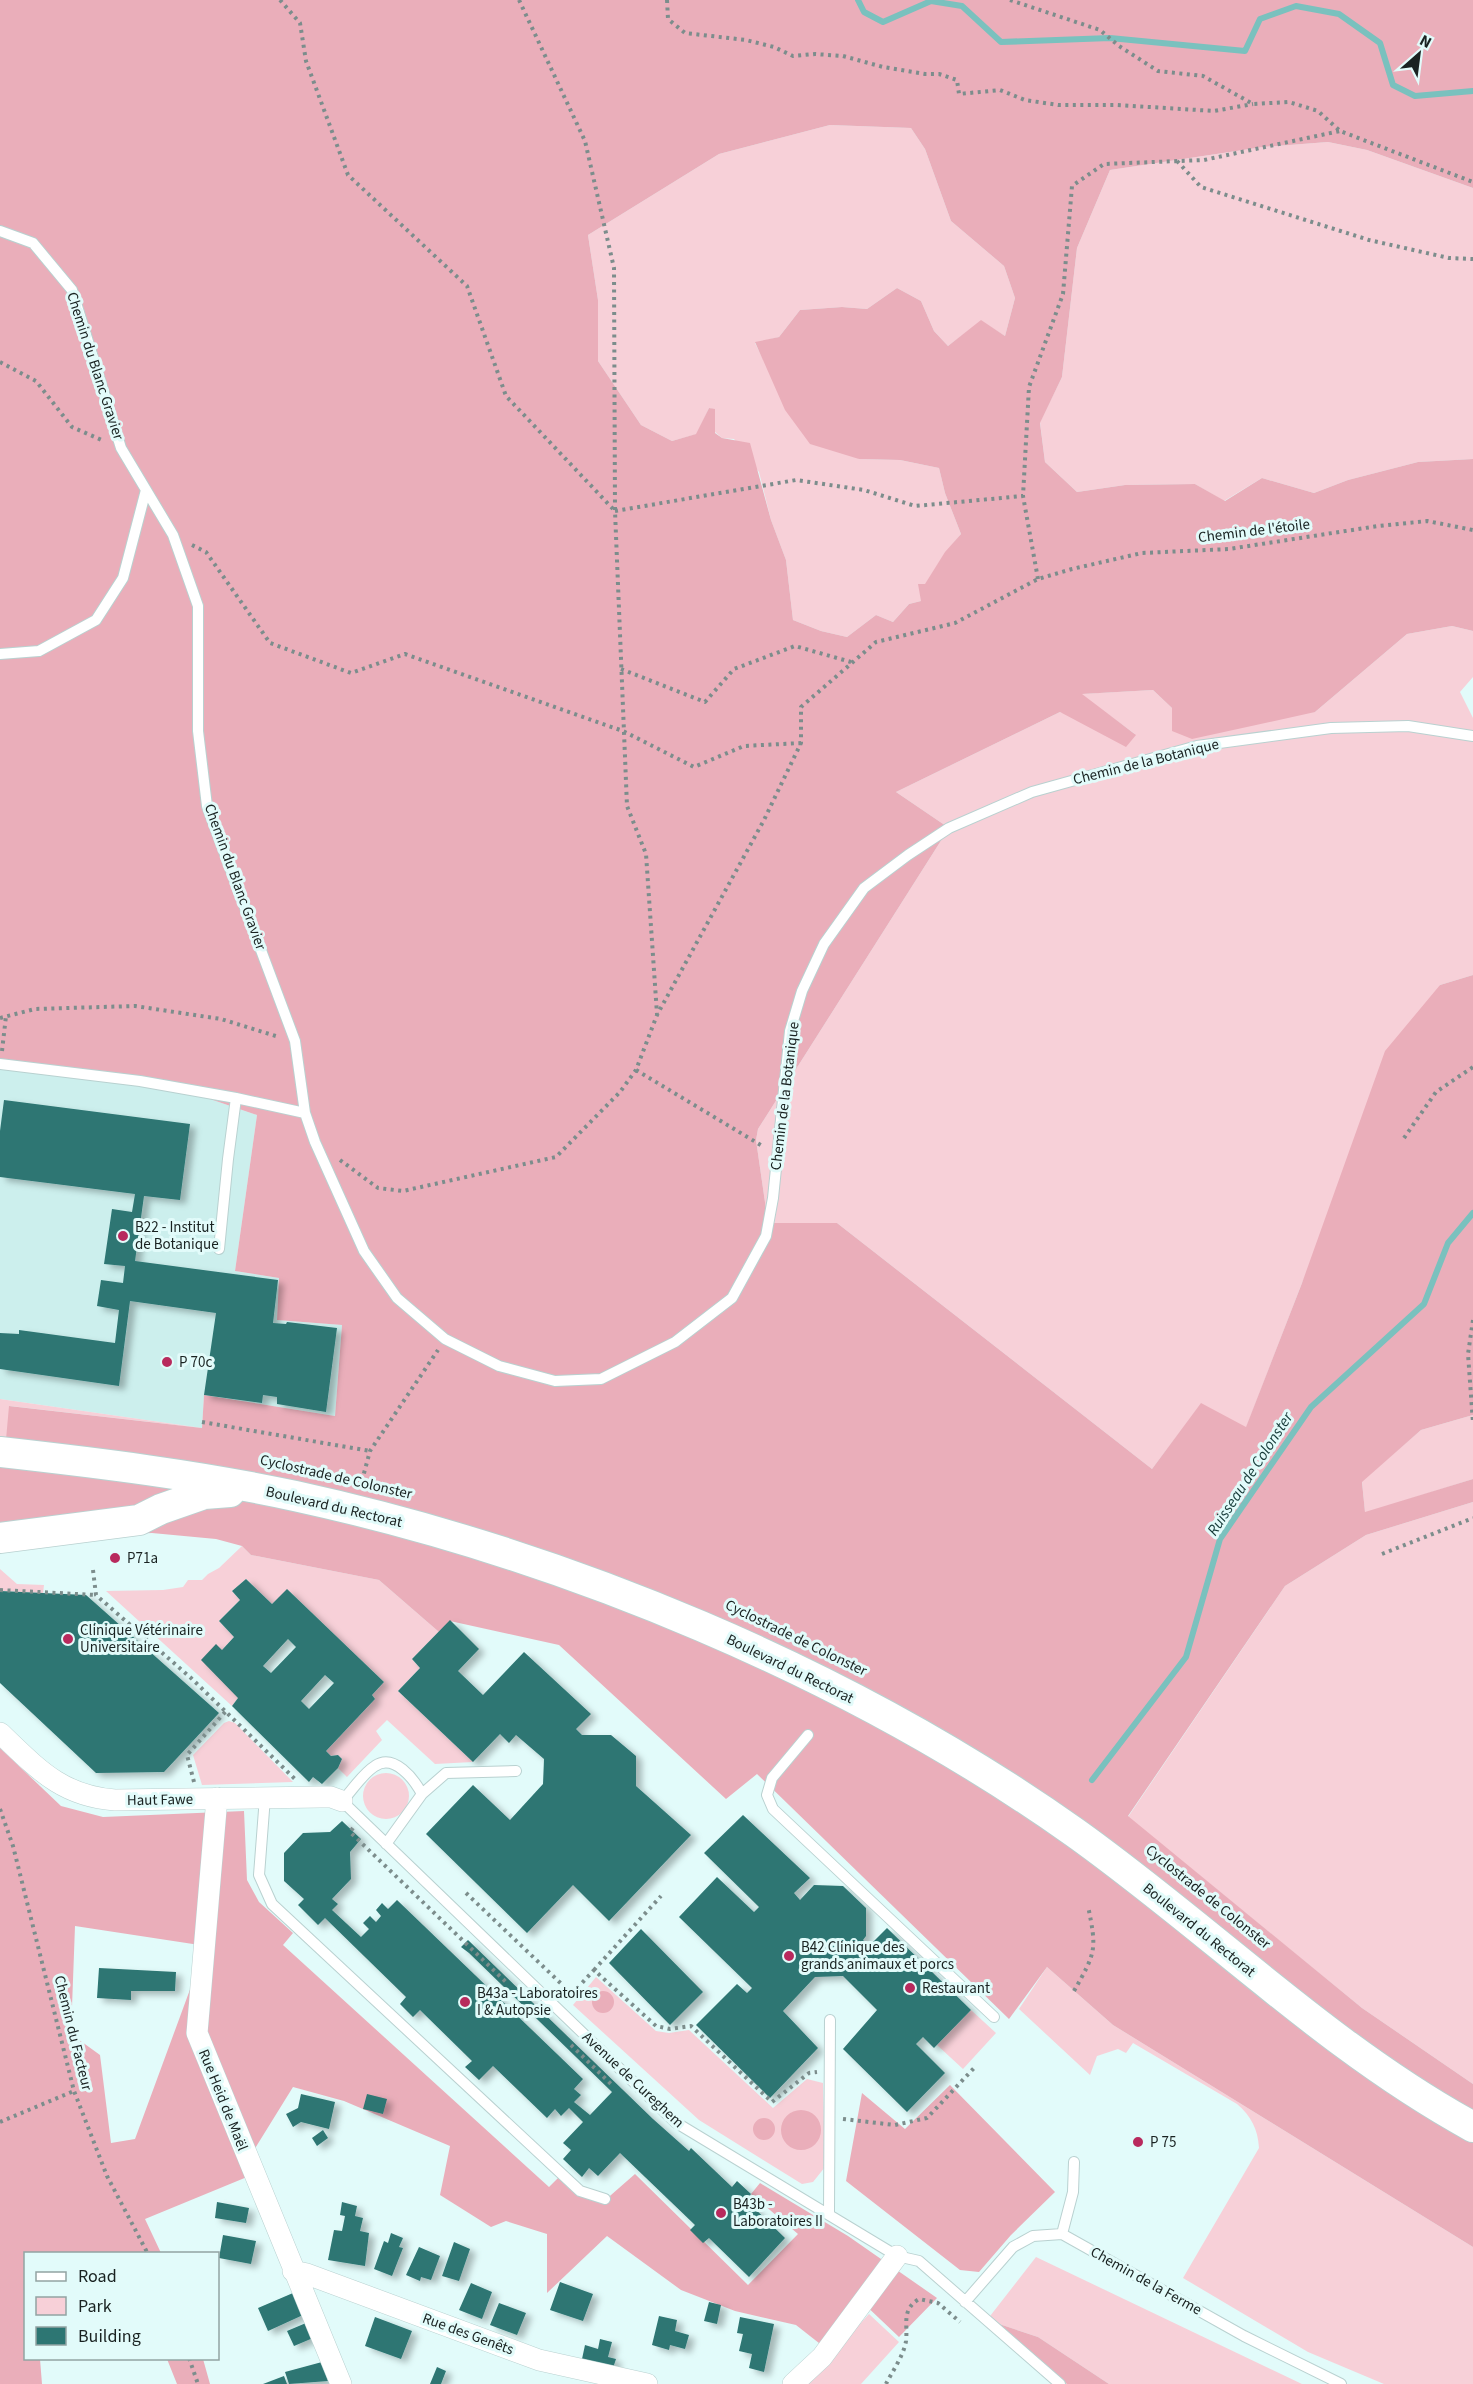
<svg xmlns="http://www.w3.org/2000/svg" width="1473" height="2384" font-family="'Source Sans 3',sans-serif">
  <defs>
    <filter id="shadow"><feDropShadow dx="6" dy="4" stdDeviation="3" flood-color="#0004"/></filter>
  </defs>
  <rect width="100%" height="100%" fill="#e2fbfa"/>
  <path fill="#ccefed" d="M0,1060L169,1085L257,1115L235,1271L279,1278L277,1320L342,1325L335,1416L204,1395L202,1428L0,1399Z"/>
  <path fill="#f7d0d8" d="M830,125L911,128L925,149L951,221L1004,266L1015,298L1005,336L981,321L948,346L934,331L921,301L897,288L867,309L842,307L800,310L779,337L755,343L769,371L859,459L900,460L939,468L945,493L961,534C944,554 928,575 921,601L909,604L893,622L876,615L847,637L821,631L793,620L786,560L771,520L759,472L734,439L722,438L715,432V410L709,408L697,434L672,441L641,425L598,361V300L588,235L719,154Z
    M1328,142L1367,150L1473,188V459L1418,462L1348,480L1314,493L1262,478L1224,501L1195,484L1125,485L1077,492L1045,462L1040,422L1062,377L1077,248L1110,170L1263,147Z
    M1452,626L1473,631V677L1460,692L1473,718V975L1440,985L1302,1283L1246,1428L1201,1404L1152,1469L837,1223H768L756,1140L758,1129L949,828L896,792L1060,712L1135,734L1080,694L1153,690L1172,708L1315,712L1407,634Z
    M0,1399L202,1428L10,1406L4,1463H0Z
    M1473,1415V1479L1365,1513L1362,1481L1421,1430Z
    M1473,1502V2084L1362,2008L1128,1817L1285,1586L1366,1535Z
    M242,1546L251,1555L379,1580L439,1632L412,1659L420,1668L398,1691L473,1762L435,1764L387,1720L376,1731L382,1740L347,1777L338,1768L342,1759L338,1755L331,1756L326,1751L375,1699L372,1695L384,1682L288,1590L272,1604L246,1579L232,1591L240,1600L219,1621L234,1637L222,1650L238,1698L232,1706L106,1591L163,1590L183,1587L188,1580H202L208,1574L219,1568Z
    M0,1569L17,1584L44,1585L43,1593L0,1591Z
    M229,1721L235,1723L293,1782L202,1785L193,1755L224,1723Z
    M363 1796a23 23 0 1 1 46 0a23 23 0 1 1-46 0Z
    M1047,1967L1113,2025L1473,2247V2384H1384L1308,2352L1183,2278L1259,2148C1258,2129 1251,2116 1237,2104L1133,2043L1126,2053L1118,2049L1097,2056L1090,2075L1019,2009Z
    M596,1977L656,2031L669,2033L689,2030L773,2108L807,2079L823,2083L825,2167L813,2182L802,2184L699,2120L573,2005Z
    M971,2010L996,2033L963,2069L937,2045Z
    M1036,2257L1302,2384H1109L1038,2337L987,2320Z
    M869,2314L899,2342L861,2384H805Z"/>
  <path fill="#eaaeba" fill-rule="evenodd" d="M0,0H1473V188L1367,150L1328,142L1263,147L1110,170L1077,248L1062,377L1040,423L1045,462L1077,492L1125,485L1195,484L1225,501L1262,478L1314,493L1348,480L1418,462L1473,459V631L1452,626L1407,634L1315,712L1192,739L1172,731V708L1153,690L1082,694L1136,735L1126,747L1060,712L896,792L949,828L758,1129L756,1140L768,1223H837L1152,1469L1201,1403L1246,1427L1302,1283L1385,1051L1440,985L1473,975V1415L1421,1430L1362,1482L1365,1512L1473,1479V1502L1366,1535L1285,1586L1128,1816L1362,2008L1473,2084V2247L1113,2025L1047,1967L1009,2019L757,1774L726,1799L559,1645L450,1621L439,1632L379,1580L251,1555L242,1546L216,1539L152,1533L0,1539V1463L4,1462L9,1406L202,1428L204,1395L335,1416L342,1325L277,1320L279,1278L235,1271L257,1115L169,1085L0,1060ZM830,125L911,128L925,149L951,221L1004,266L1015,298L1005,336L981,320L948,346L934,331L921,301L897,288L867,309L842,307L800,310L779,337L755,342L785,410L810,444L859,459L900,460L939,468L945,493L961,534L945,552L925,584H918L921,601L909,604L893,622L876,615L847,637L821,631L793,620L786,560L771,520L750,443L722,438L715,433V409L709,408L696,434L672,441L641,425L598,361V300L588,235L719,154Z
    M0,1748L61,1806L103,1817L244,1811L247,1880L259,1902L293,1933L283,1945L549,2187L559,2177L603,2202L635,2174L748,2285L798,2234L751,2194L760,2183L848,2236L937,2298L899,2337L861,2301L824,2347L796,2325L735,2311L681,2290L607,2236L547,2293V2234L506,2221L491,2227L440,2195L450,2146L344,2101L293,2087L244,2166L247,2177L145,2219L161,2253L26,2254V2358L40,2359L42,2384H0ZM75,1926L206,1946L135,2139L111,2143L100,2055L71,2034Z
    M592 2002a11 11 0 1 1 22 0a11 11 0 1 1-22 0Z
    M950,2085L1055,2192L1011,2235L979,2272L960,2270L846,2181L862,2093L905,2129Z
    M781 2130a20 20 0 1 1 40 0a20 20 0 1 1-40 0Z
    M753 2129a11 11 0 1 1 22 0a11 11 0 1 1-22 0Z
    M987,2320L1038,2337L1109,2384H1067Z
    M167,2359H203L210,2384H177Z"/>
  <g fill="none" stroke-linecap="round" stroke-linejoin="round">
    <path stroke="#7ac1be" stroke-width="6" d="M858,0L864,12L883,22L931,1L962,6L1001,42L1110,38L1245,51L1260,19L1296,6L1339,14L1380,43L1393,85L1415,96L1473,91
      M1092,1780L1186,1657L1220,1539L1311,1407L1424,1304L1448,1243L1473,1213"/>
  </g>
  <path fill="#2d7673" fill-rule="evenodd" filter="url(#shadow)" d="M4,1100L190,1124L180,1200L144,1196L135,1261L278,1280L273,1323L286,1324L287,1322L337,1328L326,1412L277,1404V1397L263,1395L262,1403L204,1395L216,1313L130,1301L119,1386L0,1369V1333L19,1334V1330L115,1343L119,1310L97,1306L101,1280L123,1283L125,1266L104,1264L112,1209L132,1212L135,1194L0,1177V1131Z
    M246,1579L272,1604L287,1589L384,1682L372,1695L375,1699L326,1751L331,1756L338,1755L342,1759L338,1768L322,1784L313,1777L309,1782L232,1706L238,1698L201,1660L216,1644L222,1650L234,1637L219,1621L240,1600L232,1591ZM288,1639L296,1647L271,1673L263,1666ZM325,1675L334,1683L309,1709L301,1701Z
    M0,1591L86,1595L219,1713L164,1772L96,1773L0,1683Z
    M450,1620L479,1649L458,1671L483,1695L524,1652L591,1714L576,1729L582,1735H611L636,1756V1786L691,1835L609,1921L573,1885L527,1933L426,1834L473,1785L510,1820L543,1784L544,1759L516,1735L509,1743L500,1734L473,1762L398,1691L420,1668L412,1659Z
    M743,1815L810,1878L794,1893L800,1900L814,1885L843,1886L866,1908V1936L863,1940L869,1946L887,1928L971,2010L934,2048L923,2037L916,2044L945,2073L907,2112L843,2049L877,2010L843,1976L815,1977L783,2011L818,2048L770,2098L696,2025L737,1984L747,1993L752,1988L679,1917L717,1877L754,1912L759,1907L704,1853Z
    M342,1821L361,1839L350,1852L351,1879L332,1899L338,1904L332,1910L361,1937L369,1929L363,1923L370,1916L376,1922L381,1916L376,1910L382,1903L388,1909L397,1900L583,2079L574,2089L581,2095L574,2102L590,2115L612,2092L469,1953L461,1947L468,1940L653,2119L689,2151L691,2148L732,2187L737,2181L751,2194L746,2200L785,2238L749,2277L709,2238L703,2243L690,2230L695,2225L620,2153L598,2176L589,2168L582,2177L563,2159L571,2150L563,2143L583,2122L569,2108L561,2116L555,2109L547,2118L493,2066L479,2080L465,2067L472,2061L420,2010L413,2017L400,2004L406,1997L325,1918L318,1925L298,1905L304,1899L284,1881V1853L303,1833L330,1832Z
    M641,1929L703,1992L670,2025L609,1963Z
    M99,1968L176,1972L175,1991H131V2000L97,1998Z
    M301,2094L335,2102L329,2129L301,2122L293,2127L286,2114L298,2108Z
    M367,2094L387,2099L383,2114L363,2109Z
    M323,2130L328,2138L317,2146L312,2138Z
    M217,2202L249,2208L246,2223L215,2218Z
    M342,2202L357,2206L355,2216L363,2218L360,2231L369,2233L365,2266L328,2260L334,2230L342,2231L345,2216L340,2215Z
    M391,2233L403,2238L399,2247L403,2248L392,2276L374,2269L384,2241L388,2243Z
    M223,2235L256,2241L251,2264L219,2258Z
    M454,2242L470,2249L459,2281L442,2276Z
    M419,2247L440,2256L431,2280L421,2277L420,2281L406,2275Z
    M560,2282L593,2294L583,2321L550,2310Z
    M471,2283L492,2292L482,2319L459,2310Z
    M293,2293L303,2315L268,2331L258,2308Z
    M709,2302L721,2305L717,2324L704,2321Z
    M499,2303L526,2313L517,2335L490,2325Z
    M659,2316L677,2320L675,2331L689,2335L685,2349L670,2345L669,2350L652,2345Z
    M375,2317L412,2331L401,2359L365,2346Z
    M740,2317L774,2324L764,2372L749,2368L752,2354L739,2351L743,2334L737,2333Z
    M306,2323L313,2338L294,2346L287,2331Z
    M600,2339L612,2342L608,2357L616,2359L612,2371L582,2359L585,2345L598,2349Z
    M322,2362L328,2381L289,2384L285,2372Z
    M437,2367L446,2371L441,2384H430Z
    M284,2376L287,2384H263Z"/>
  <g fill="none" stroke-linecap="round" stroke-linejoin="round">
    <g stroke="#b9d1d0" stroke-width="12">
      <path id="service" d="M0,231L33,243L72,290L121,448L173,535L198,606V731L207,806L295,1041L305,1113
        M0,654L39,651L96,620L123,578L146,490
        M0,1064L140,1081L236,1098L228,1159L219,1249
        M236,1098L305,1113L315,1142L364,1251L397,1298L445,1339L499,1366L555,1381L601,1379L675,1342L732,1298L766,1236L773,1198L790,1031L802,991L824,944L864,888L908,855L949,828L1032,792L1197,746L1331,728L1408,726L1473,736
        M808,1735L772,1778L767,1795L773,1809L994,2017
        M422,1794L446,1773L516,1771
        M265,1797L259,1875L272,1904L580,2191L605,2199
        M386,1844L422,1794C414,1779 394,1753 375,1766C362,1774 352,1791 342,1801L675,2122L897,2256L919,2261L1060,2384
        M829,2214L830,2020
        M1062,2234L1073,2192L1074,2162
        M965,2302L1013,2247L1033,2236L1062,2234L1244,2336L1341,2384"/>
    </g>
    <g stroke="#b9d1d0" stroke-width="22">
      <path id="minor" d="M0,1733C37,1768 61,1796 115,1800L321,1797H331L342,1801
        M217,1798L197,2033L341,2384
        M293,2271L307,2274L539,2360L647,2384
        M793,2384L822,2357L897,2256"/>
    </g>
    <g stroke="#b9d1d0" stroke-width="32">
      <path id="secondary" d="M0,1452C98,1463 198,1475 295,1496C565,1555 848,1672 1074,1832C1209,1928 1327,2047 1473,2127
        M0,1538L139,1520L161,1509L204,1494L230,1492"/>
    </g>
    <path stroke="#7c8d8c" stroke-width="4" stroke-dasharray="3 4.5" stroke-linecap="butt" d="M280,0L300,23L306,61L348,175L467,286L506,396L615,511
      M519,0L585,141L614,268L615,511L627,806L646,854L657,1014
      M667,0L668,19L685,33L746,40L774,47L793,56L815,54L843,56L883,67L925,74H939L957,80L959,94L1000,90L1025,100L1058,105H1117L1214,111L1253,104
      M1010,0L1100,30L1119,46L1158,71L1203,76L1253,104L1289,102L1318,111L1340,131L1473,182
      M1177,161L1201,187L1369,240L1449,258L1473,259
      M0,362L36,381L72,427L104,441
      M615,511L796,480L864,490L915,506L1023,496
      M192,545L206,552L270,643L351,673L405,654L623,731L694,767L744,746L801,743
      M1038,579L1023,496L1029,387L1063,294L1072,186L1104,164L1204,160L1340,131
      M621,669L705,702L734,669L795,646L851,662
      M0,1018L35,1009L135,1006L221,1019L279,1037
      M2,1051L6,1016
      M636,1070L764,1147
      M1404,1138L1436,1092L1473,1067
      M340,1160L378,1188L403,1191L556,1157L620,1092L636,1070L657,1015L764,820L801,743V707L876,642L955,623L1038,579L1072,569L1142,553L1229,549L1378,526L1427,521L1473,530
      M1473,1320L1468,1354L1473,1423
      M202,1422L370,1451
      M360,1488L370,1451L438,1350
      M1382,1554L1473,1518
      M93,1570L96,1595L191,1678L295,1779
      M0,1590L96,1595
      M194,1782L187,1755L226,1711
      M0,1809L13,1846L74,2091L107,2176L148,2254
      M353,1828L350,1832L507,1983
      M466,1893L572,1994
      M594,1970L661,1896
      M1074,1991C1096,1952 1097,1950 1088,1906
      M567,1999L594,1970L656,2026L670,2029L691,2026L772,2102L809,2073L817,2072
      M571,2045L613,2086
      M843,2119L895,2125L927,2118L975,2067
      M0,2122L74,2091
      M189,2358L198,2384
      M886,2384C892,2372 904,2355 906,2341C908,2324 901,2310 919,2299L938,2303L960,2322"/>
    <use href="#service" stroke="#fff" stroke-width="10"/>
    <use href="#minor" stroke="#fff" stroke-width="21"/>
    <use href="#secondary" stroke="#fff" stroke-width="30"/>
  </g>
  <g fill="#b82a5d" stroke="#e2fbfa" stroke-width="2">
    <circle cx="123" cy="1236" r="6"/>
    <circle cx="167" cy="1362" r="6"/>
    <circle cx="115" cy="1558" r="6"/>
    <circle cx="68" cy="1639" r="6"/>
    <circle cx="789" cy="1956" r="6"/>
    <circle cx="910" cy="1988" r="6"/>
    <circle cx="465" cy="2002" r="6"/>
    <circle cx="1138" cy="2142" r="6"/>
    <circle cx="721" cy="2213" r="6"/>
  </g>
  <g text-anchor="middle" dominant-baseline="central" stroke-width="6" stroke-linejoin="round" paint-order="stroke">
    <g font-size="15" fill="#192221" stroke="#e2fbfa">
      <text transform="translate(95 366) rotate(72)">Chemin du Blanc Gravier</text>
      <text transform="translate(1254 531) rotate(-7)">Chemin de l'étoile</text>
      <text transform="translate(1146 762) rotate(-14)">Chemin de la Botanique</text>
      <text transform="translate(235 877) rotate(70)">Chemin du Blanc Gravier</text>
      <text transform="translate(785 1096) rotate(-83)">Chemin de la Botanique</text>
      <text transform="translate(336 1477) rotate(13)">Cyclostrade de Colonster</text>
      <text transform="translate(334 1507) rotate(13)">Boulevard du Rectorat</text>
      <text transform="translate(796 1638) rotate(26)">Cyclostrade de Colonster</text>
      <text transform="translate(790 1669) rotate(26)">Boulevard du Rectorat</text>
      <text transform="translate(160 1800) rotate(-1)">Haut Fawe</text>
      <text transform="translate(1208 1897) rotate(39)">Cyclostrade de Colonster</text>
      <text transform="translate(1199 1930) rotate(39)">Boulevard du Rectorat</text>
      <text transform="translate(73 2033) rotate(76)">Chemin du Facteur</text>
      <text transform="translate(633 2080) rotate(43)">Avenue de Cureghem</text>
      <text transform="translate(223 2100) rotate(68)">Rue Heid de Maël</text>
      <text transform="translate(1146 2281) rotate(29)">Chemin de la Ferme</text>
      <text transform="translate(468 2334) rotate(20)">Rue des Genêts</text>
    </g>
    <g font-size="15" fill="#192221" stroke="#e2fbfa" text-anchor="start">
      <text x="135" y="1227">B22 - Institut<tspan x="135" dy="17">de Botanique</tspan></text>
      <text x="179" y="1362">P 70c</text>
      <text x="127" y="1558">P71a</text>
      <text x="80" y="1630">Clinique Vétérinaire<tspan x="80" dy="17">Universitaire</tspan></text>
      <text x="801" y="1947">B42 Clinique des<tspan x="801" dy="17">grands animaux et porcs</tspan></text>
      <text x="922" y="1988">Restaurant</text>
      <text x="477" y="1993">B43a - Laboratoires<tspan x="477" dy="17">I &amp; Autopsie</tspan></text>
      <text x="1150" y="2142">P 75</text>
      <text x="733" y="2204">B43b -<tspan x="733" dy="17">Laboratoires II</tspan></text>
    </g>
    <g font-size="16" font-style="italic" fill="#153937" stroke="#e2fbfa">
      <text transform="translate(1250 1474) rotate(-57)">Ruisseau de Colonster</text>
    </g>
  </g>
  <rect x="24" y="2252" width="195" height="108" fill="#e2fbfa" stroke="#92a4a3" stroke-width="1.5"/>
  <rect x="36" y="2272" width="30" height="9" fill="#ffffff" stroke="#92a4a3" stroke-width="1.5"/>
  <text x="78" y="2282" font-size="18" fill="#192221">Road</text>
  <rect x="36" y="2297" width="30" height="18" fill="#f7d0d8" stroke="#92a4a3" stroke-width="1.5"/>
  <text x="78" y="2312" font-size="18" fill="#192221">Park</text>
  <rect x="36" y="2327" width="30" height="18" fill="#2d7673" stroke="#92a4a3" stroke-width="1.5"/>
  <text x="78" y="2342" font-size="18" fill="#192221">Building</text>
  <g transform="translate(1419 54) rotate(28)" stroke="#e2fbfa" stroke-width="4.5" paint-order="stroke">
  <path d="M0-4.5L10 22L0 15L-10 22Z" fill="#192221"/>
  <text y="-9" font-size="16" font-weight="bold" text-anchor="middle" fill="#192221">N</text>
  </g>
</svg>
